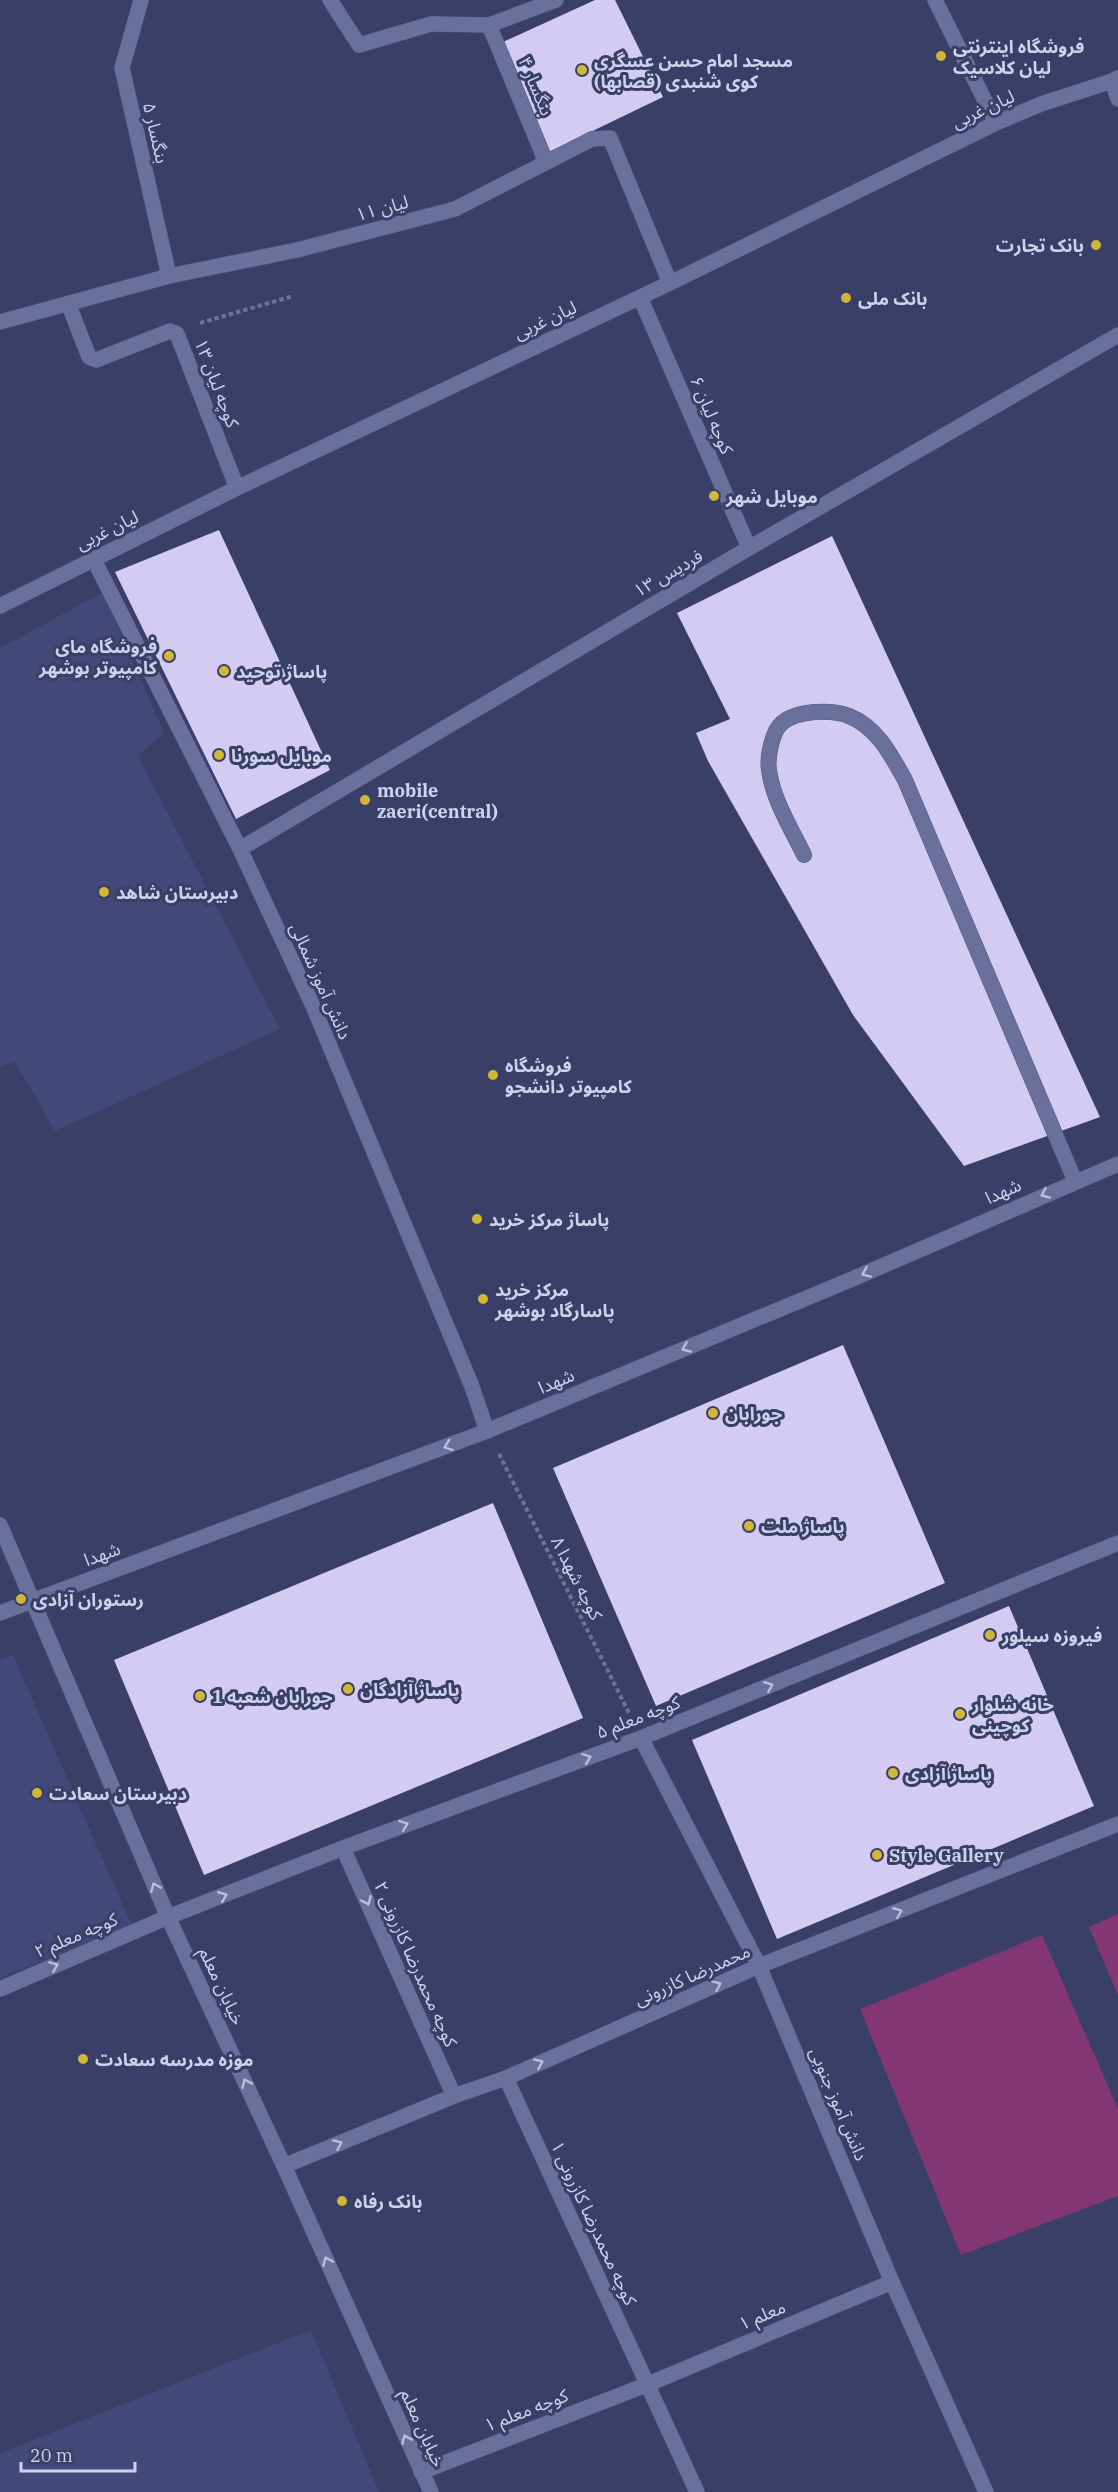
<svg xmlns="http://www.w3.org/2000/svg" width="1118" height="2492" font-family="'IBM Plex Serif','Noto Sans Arabic',serif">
  <rect width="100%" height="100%" fill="#393f67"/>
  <path fill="#424978" d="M103,592L164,733L138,756L280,1029L55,1131L15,1062L0,1067V648Z
    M13,1655L132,1926L0,1978V1660Z
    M311,2330L379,2492H0V2453Z"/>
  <path fill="#833873" d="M1118,1914V1995L1089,1927Z
    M1042,1935L1118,2109V2196L961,2255L860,2009Z"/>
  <path fill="#d4cbf2" d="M595,0H615L663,97L549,152L503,42Z
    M219,530L330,770L236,819L115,572Z
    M832,536L1100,1117L964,1166L853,1015L708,761L696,733L730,719L677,613Z
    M843,1345L945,1583L656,1706L553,1468Z
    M493,1503L583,1718L204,1875L114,1660Z
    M1009,1606L1094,1806L777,1939L692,1740Z"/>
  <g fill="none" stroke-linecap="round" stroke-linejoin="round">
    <g stroke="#55597b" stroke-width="16">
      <path id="service" d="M804,855C791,828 773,800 769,770C767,758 772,731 782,723C797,710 832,709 849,716C877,727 891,755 905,780L1075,1181"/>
    </g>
    <g stroke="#55597b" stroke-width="16">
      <path id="pedestrian" d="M141,0L122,68L169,276
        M330,0L359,45L431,24L489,25L556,0
        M935,0L996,123
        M489,25L546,162
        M640,297L749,548
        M68,303L89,357L96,360L170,331L177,334L237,488
        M0,322L169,276L297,250L455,209L592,139L610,138L670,283
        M93,558L240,849L313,1006L471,1384L487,1431
        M0,606L237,488L670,283L996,123L1041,104L1112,81
        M240,849L749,548L1118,335"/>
    </g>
    <g stroke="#55597b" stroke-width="16">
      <path id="minor" d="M641,1738L759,1966L892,2282L986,2492
        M343,1848L454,2096
        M0,1989L168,1917L343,1848L641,1738L1118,1543
        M506,2078L697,2492
        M284,2166L454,2096L506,2078L759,1966L1118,1824
        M421,2472L646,2385L892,2282"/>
    </g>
    <g stroke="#55597b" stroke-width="16">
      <path id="tertiary" d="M1118,78L1112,81L1118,99
        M0,1525L168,1917L284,2166L431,2492
        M0,1613L487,1431L857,1277L1118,1164"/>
    </g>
    <path stroke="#6d7295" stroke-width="4" stroke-dasharray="4.5 3" stroke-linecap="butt" d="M200,323L293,296
      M499,1454L629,1713"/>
    <use href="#service" stroke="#68709b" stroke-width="15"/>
    <use href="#pedestrian" stroke="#68709b" stroke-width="15"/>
    <use href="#minor" stroke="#68709b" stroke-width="15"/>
    <use href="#tertiary" stroke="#68709b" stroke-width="15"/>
  </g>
  <defs><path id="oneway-chevron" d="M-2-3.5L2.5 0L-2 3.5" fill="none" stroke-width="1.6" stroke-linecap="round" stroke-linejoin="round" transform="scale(1.5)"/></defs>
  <g stroke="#b9bedb">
    <use href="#oneway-chevron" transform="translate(1045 1194) rotate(156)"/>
    <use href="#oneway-chevron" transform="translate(866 1273) rotate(156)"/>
    <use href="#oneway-chevron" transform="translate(686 1348) rotate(157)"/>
    <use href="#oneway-chevron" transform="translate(448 1446) rotate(160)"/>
    <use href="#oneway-chevron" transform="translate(769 1686) rotate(-22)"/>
    <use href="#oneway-chevron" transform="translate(587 1758) rotate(-20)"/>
    <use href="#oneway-chevron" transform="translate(404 1825) rotate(-20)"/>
    <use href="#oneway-chevron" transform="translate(155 1887) rotate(-113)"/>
    <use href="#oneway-chevron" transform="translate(223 1896) rotate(-22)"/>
    <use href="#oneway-chevron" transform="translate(367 1901) rotate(66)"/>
    <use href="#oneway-chevron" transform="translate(898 1912) rotate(-22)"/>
    <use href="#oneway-chevron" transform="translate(54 1966) rotate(-23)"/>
    <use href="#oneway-chevron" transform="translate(717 1985) rotate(-24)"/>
    <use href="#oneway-chevron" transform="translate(539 2063) rotate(-24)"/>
    <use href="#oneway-chevron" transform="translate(246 2083) rotate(-115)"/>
    <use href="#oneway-chevron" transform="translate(338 2144) rotate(-23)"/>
    <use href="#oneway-chevron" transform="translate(327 2261) rotate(-114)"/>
    <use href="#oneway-chevron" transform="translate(406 2439) rotate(-114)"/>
  </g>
  <g fill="#d2b635" stroke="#393f67" stroke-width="2">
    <circle cx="941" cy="56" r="6"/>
    <circle cx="582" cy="70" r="6"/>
    <circle cx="1096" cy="245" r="6"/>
    <circle cx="846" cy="298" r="6"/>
    <circle cx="714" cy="496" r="6"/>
    <circle cx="169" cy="656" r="6"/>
    <circle cx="224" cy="671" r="6"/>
    <circle cx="219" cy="755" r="6"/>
    <circle cx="365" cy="800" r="6"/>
    <circle cx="104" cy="892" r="6"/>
    <circle cx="493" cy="1075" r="6"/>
    <circle cx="477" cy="1219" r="6"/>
    <circle cx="483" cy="1299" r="6"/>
    <circle cx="713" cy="1413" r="6"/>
    <circle cx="749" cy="1526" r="6"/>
    <circle cx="21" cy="1599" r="6"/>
    <circle cx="990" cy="1635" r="6"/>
    <circle cx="348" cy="1689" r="6"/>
    <circle cx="200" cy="1696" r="6"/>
    <circle cx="960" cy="1714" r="6"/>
    <circle cx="893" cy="1773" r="6"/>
    <circle cx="37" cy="1793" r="6"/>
    <circle cx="877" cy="1855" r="6"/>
    <circle cx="83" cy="2059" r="6"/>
    <circle cx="342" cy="2201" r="6"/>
  </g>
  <g text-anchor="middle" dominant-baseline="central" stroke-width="6" stroke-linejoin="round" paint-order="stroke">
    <g font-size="18" font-weight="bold" fill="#cdd2eb" stroke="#393f67" text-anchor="start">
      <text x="953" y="46">فروشگاه اینترنتی<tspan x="953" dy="21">لیان کلاسیک</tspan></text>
      <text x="594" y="60">مسجد امام حسن عسگری<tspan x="594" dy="21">کوی شنبدی (قصابها)</tspan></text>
      <text x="1084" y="245" text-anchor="end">بانک تجارت</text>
      <text x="858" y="298">بانک ملی</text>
      <text x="726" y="496">موبایل شهر</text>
      <text x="157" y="646" text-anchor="end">فروشگاه مای<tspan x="157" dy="21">کامپیوتر بوشهر</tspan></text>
      <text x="236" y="671">پاساژ توحید</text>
      <text x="231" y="755">موبایل سورنا</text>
      <text x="377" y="790">mobile<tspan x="377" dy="21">zaeri(central)</tspan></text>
      <text x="116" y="892">دبیرستان شاهد</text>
      <text x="505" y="1065">فروشگاه<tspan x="505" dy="21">کامپیوتر دانشجو</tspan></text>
      <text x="489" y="1219">پاساژ مرکز خرید</text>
      <text x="495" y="1289">مرکز خرید<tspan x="495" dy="21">پاسارگاد بوشهر</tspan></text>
      <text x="725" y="1413">جورابان</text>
      <text x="761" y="1526">پاساژ ملت</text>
      <text x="33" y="1599">رستوران آزادی</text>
      <text x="1002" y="1635">فیروزه سیلور</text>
      <text x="360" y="1689">پاساژ آزادگان</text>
      <text x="212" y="1696">جورابان شعبه 1</text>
      <text x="972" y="1704">خانه شلوار<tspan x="972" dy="21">کوچینی</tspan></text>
      <text x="905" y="1773">پاساژ آزادی</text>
      <text x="49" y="1793">دبیرستان سعادت</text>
      <text x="889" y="1855">Style Gallery</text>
      <text x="95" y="2059">موزه مدرسه سعادت</text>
      <text x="354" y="2201">بانک رفاه</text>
    </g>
    <g font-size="18" fill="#cdd2eb" stroke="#393f67">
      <text transform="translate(536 86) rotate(67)">بنگسار ۴</text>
      <text transform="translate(983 109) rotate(-25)">لیان غربی</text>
      <text transform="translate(156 133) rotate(77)">بنگسار ۵</text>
      <text transform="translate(382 208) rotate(-15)">لیان ۱۱</text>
      <text transform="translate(545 320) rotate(-25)">لیان غربی</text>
      <text transform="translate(217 383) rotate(69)">کوچه لیان ۱۳</text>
      <text transform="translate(712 415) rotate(67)">کوچه لیان ۶</text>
      <text transform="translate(107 530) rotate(-26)">لیان غربی</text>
      <text transform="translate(668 573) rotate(-30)">فردیس ۱۳</text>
      <text transform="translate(321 981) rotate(66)">دانش آموز شمالی</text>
      <text transform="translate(1003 1191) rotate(-24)">شهدا</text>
      <text transform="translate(556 1381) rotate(-23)">شهدا</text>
      <text transform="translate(102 1554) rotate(-20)">شهدا</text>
      <text transform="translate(577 1578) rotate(63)">کوچه شهدا ۸</text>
      <text transform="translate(638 1717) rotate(-21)">کوچه معلم ۵</text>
      <text transform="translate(76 1935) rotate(-23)">کوچه معلم ۲</text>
      <text transform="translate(416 1964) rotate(66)">کوچه محمدرضا کازرونی ۲</text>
      <text transform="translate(692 1975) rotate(-24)">محمدرضا کازرونی</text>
      <text transform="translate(222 1986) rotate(65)">خیابان معلم</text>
      <text transform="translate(839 2104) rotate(67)">دانش آموز جنوبی</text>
      <text transform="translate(594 2223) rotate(65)">کوچه محمدرضا کازرونی ۱</text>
      <text transform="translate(762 2315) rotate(-23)">معلم ۱</text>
      <text transform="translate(526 2410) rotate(-21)">کوچه معلم ۱</text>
      <text transform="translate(423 2428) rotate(66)">خیابان معلم</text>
    </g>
  </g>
  <path d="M21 2462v9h114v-9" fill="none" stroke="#cdd2eb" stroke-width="3"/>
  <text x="30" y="2462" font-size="18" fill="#cdd2eb" stroke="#393f67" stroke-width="4.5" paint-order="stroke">20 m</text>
</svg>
